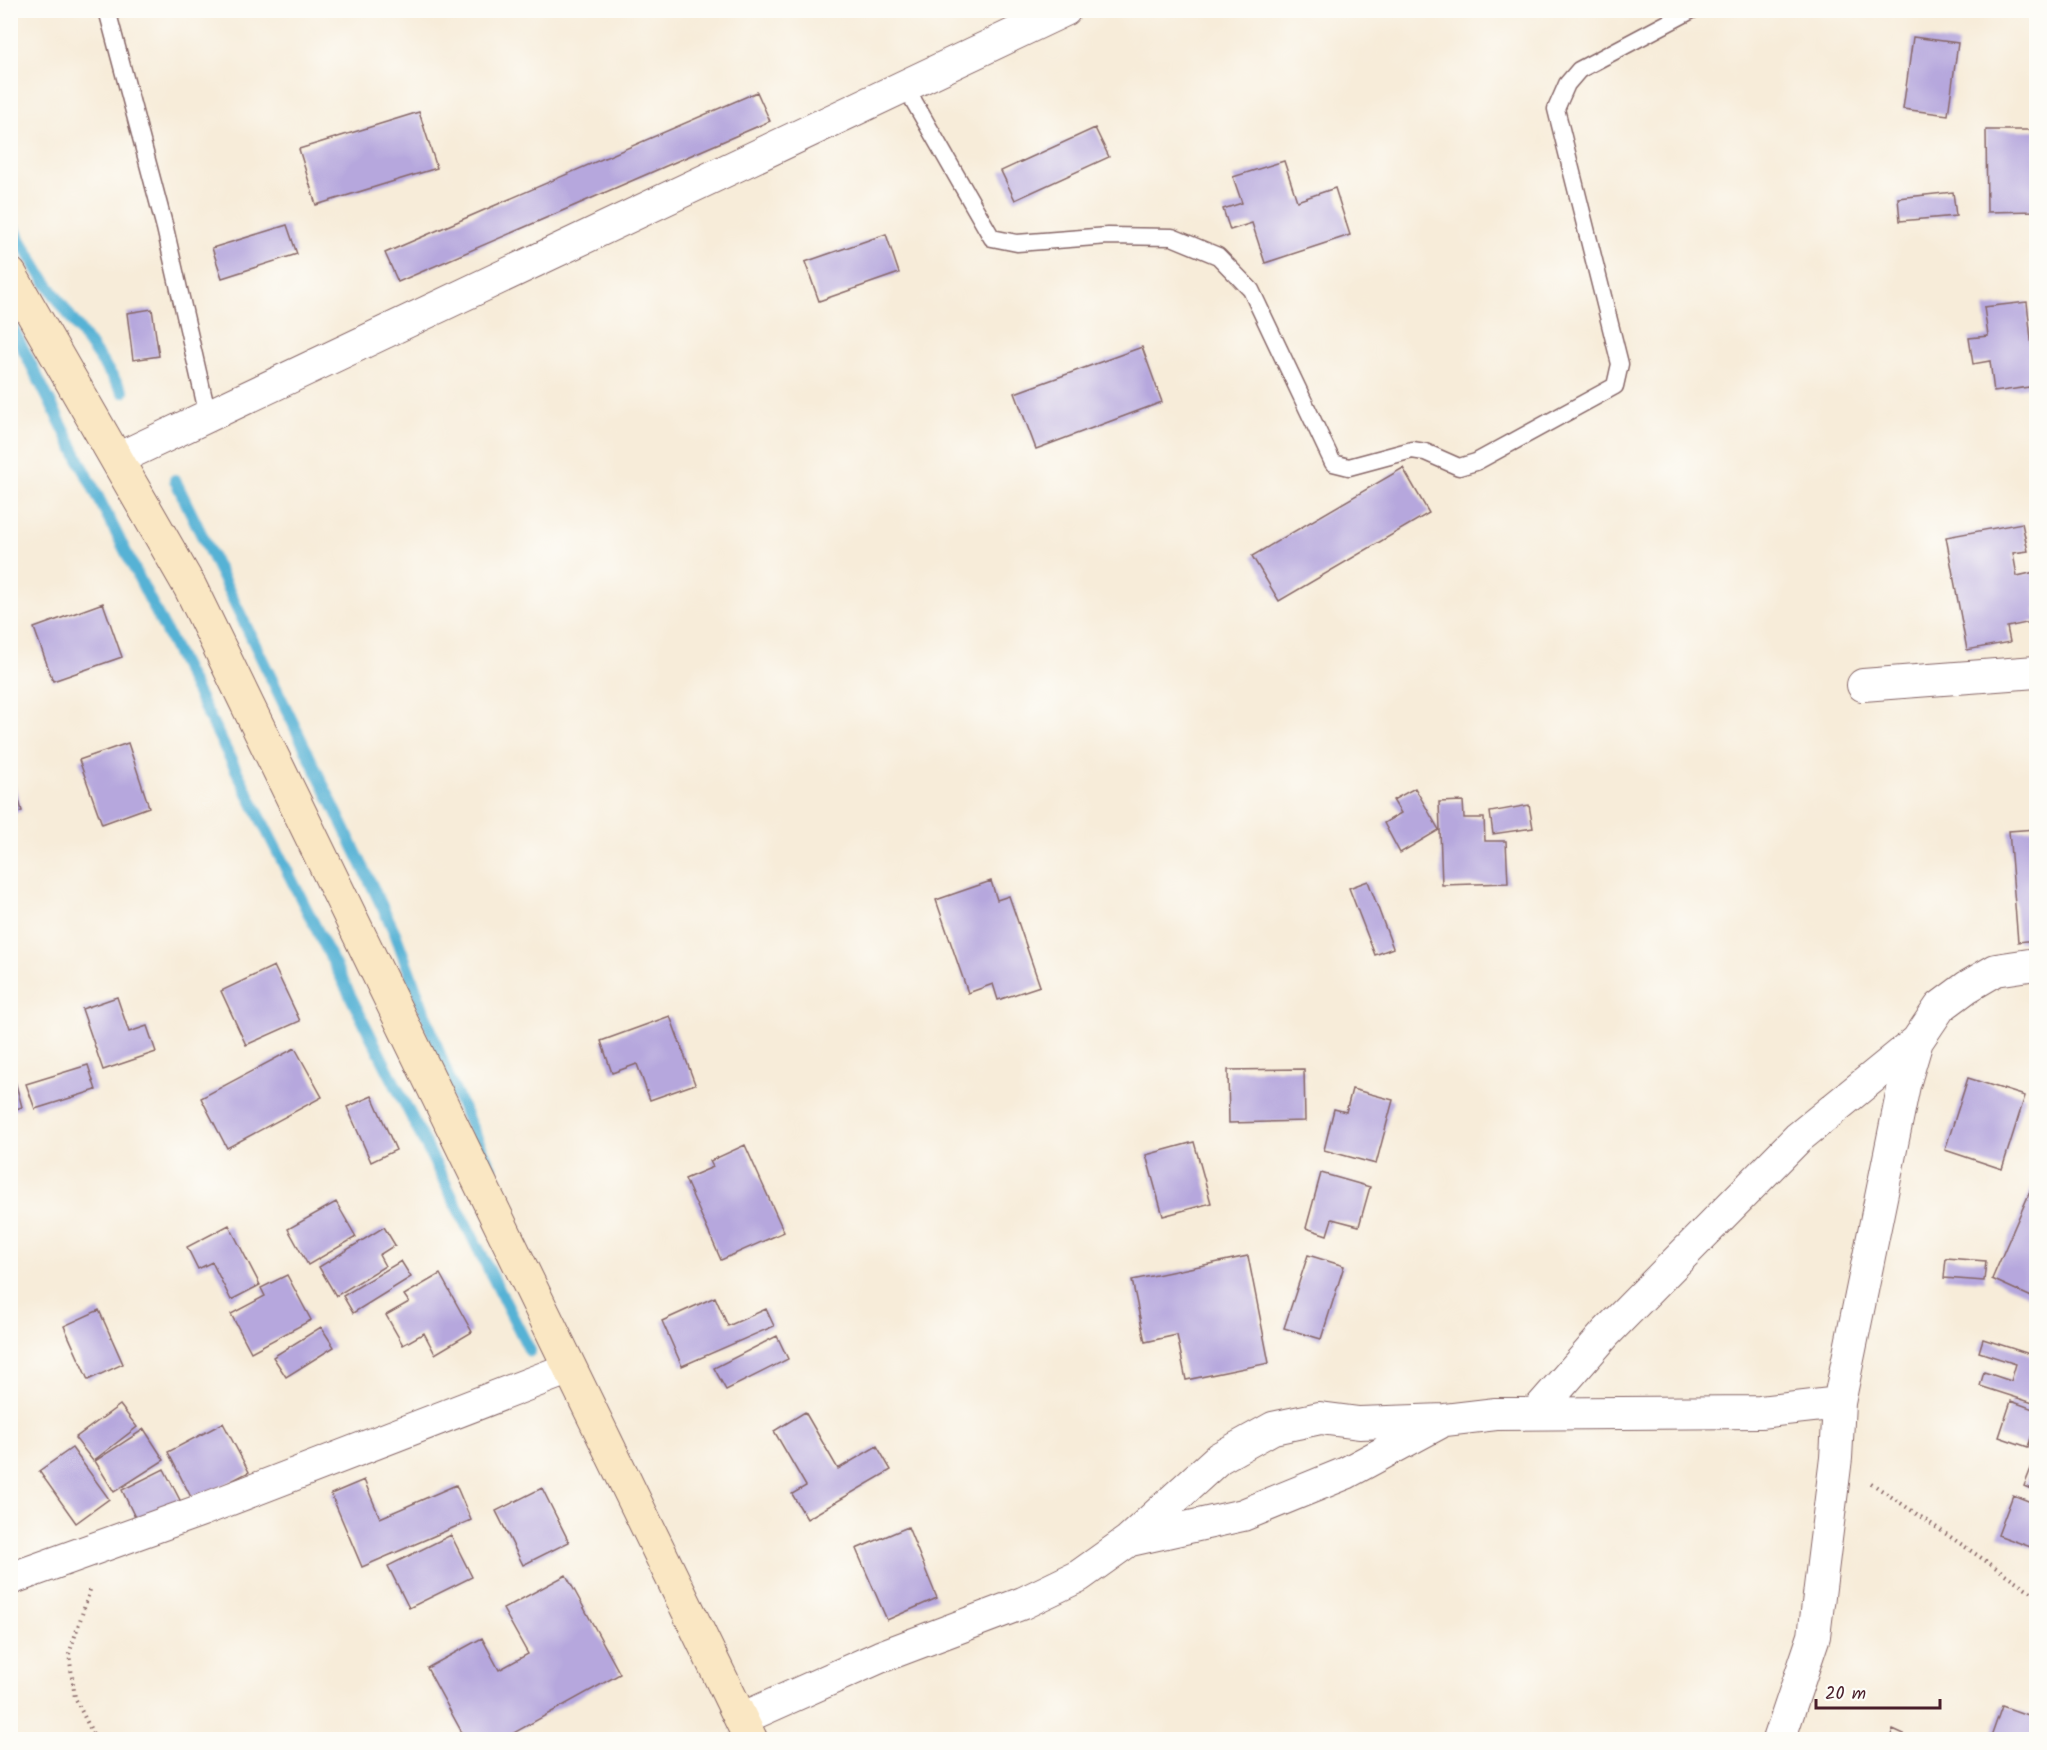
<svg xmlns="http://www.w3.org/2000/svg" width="2047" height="1750" font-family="Kalam,sans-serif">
  <rect width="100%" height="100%" fill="#fdfcf7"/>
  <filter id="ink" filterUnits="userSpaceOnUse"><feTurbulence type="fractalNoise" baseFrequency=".0167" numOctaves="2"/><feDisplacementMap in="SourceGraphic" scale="12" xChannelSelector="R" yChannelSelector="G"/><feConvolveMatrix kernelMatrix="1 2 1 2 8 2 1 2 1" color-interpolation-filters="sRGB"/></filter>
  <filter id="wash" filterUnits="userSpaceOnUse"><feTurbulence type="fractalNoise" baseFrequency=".008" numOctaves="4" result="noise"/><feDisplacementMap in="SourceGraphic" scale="24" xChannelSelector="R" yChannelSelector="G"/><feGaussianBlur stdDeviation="1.35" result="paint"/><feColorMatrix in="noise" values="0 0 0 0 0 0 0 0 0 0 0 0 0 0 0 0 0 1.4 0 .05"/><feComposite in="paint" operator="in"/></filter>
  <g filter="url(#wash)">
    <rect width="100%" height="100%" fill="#f7ecd9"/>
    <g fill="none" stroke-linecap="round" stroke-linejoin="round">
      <path stroke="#57b2d5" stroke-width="12" d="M10,222L41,275L123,392
        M10,323L530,1351
        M175,480L395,933L449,1079L491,1168"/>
    </g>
    <g id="blocks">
      <path fill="#b6a7dd" d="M1913,37L1958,43L1948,115L1903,109Z
        M757,92L770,121L398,282L385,253Z
        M419,112L437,168L316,205L299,149Z
        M1095,128L1109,157L1015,200L1001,171Z
        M1986,130H2036V211L1987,212Z
        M1284,161L1297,201L1335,188L1350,235L1265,263L1252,223L1230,230L1223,209L1242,203L1233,177Z
        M1953,192L1956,216L1900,221L1898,198Z
        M287,225L297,254L222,278L212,248Z
        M886,234L899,273L819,301L805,262Z
        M2027,302L2036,386L1994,392L1990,361L1973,364L1969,338L1988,336L1984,307Z
        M152,309L159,356L133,360L127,313Z
        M1142,347L1162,402L1036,449L1015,393Z
        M1403,468L1429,513L1279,601L1252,556Z
        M2022,523L2028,551L2013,553L2017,576L2035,572L2036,621L2007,627L2010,642L1967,650L1946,537Z
        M103,603L122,657L53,681L34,628Z
        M128,743L149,807L102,824L79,760Z
        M10,769L22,811L10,814Z
        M1415,788L1439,830L1400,853L1384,823L1401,813L1393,800Z
        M1463,801L1464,818H1484L1485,841H1506L1508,883L1442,885L1439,802Z
        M1529,805L1533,828L1493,834L1490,812Z
        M2036,829V940L2018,942L2009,831Z
        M991,881L997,900L1009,896L1040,986L998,1000L993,984L968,993L936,900Z
        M1368,881L1393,948L1375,955L1349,888Z
        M274,966L300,1021L246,1045L221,991Z
        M117,997L129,1032L147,1026L156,1052L103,1070L82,1009Z
        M670,1016L695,1084L650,1100L637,1064L612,1073L601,1041Z
        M295,1048L322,1097L227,1148L201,1098Z
        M88,1065L96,1090L35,1109L26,1084Z
        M11,1066L22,1107L10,1111V1067Z
        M1304,1069L1305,1121L1229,1123L1228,1070Z
        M1968,1078L2025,1096L2002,1169L1945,1150Z
        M1352,1089L1393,1100L1376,1164L1324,1150L1334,1109L1346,1112Z
        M372,1096L396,1150L371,1162L347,1107Z
        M1194,1142L1211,1203L1163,1216L1146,1155Z
        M745,1145L784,1232L721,1260L685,1179L713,1167L710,1161Z
        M1321,1173L1370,1187L1359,1226L1332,1219L1327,1235L1306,1228Z
        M2032,1187L2036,1188V1299L1992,1279Z
        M336,1202L356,1237L308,1265L288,1229Z
        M229,1225L260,1285L231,1300L212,1262L198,1269L187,1247Z
        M384,1227L395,1245L379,1255L385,1266L336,1296L319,1267Z
        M1308,1255L1344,1266L1321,1339L1284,1328Z
        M1248,1256L1269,1363L1186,1380L1177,1335L1145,1342L1132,1280Z
        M1946,1258L1986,1261L1984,1281L1944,1278Z
        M401,1261L411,1277L353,1313L343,1296Z
        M440,1274L472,1332L435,1354L424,1333L403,1345L386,1315L409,1302L404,1295Z
        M287,1275L311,1320L251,1352L231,1314L265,1296L261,1288Z
        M715,1297L728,1326L766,1309L774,1326L682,1366L662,1321Z
        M99,1310L123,1364L88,1380L64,1326Z
        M321,1327L334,1347L286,1377L273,1357Z
        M777,1336L788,1359L726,1390L714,1368Z
        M1983,1339L2036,1356V1404L1980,1386L1984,1372L2011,1381L2016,1364L1979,1352Z
        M2011,1401L2036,1410V1422L2028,1447L1999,1437Z
        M120,1405L137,1427L93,1461L75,1438Z
        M805,1412L838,1469L877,1446L891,1470L807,1519L792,1494L806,1486L774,1431Z
        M223,1423L249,1472L193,1501L168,1452Z
        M144,1429L164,1460L114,1492L95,1461Z
        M72,1448L109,1499L76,1523L39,1471Z
        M2036,1456V1491L2024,1486Z
        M164,1469L184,1508L141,1530L122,1490Z
        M364,1480L380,1518L456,1485L471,1520L362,1567L331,1494Z
        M542,1488L569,1542L523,1565L496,1511Z
        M2013,1495L2036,1504L2033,1525L2036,1526V1549L1998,1535Z
        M908,1527L937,1598L887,1620L856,1549Z
        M451,1535L472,1577L409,1608L388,1566Z
        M566,1575L620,1674L501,1740H466L427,1668L482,1638L499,1670L528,1654L503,1609Z
        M2002,1706L2036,1718V1740H1990Z
        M1893,1730L1915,1740H1889Z"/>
    </g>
  </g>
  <g filter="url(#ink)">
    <use href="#blocks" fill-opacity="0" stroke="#876768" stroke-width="1.5"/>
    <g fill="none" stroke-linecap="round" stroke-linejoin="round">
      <g stroke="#876768" stroke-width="19">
        <path id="service" d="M107,10L165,228L208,416
          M905,86L992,238L1017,243L1108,236L1172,237L1218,256L1251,290L1333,463L1349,467L1412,450L1425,452L1459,467L1476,462L1615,386L1620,364L1556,109L1567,84L1579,70L1692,10"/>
      </g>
      <g stroke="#876768" stroke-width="34">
        <path id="minor" d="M117,459L1065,10
          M1863,685L2036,672
          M1536,1413L1606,1333L1798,1138L1917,1041
          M1131,1540L1243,1515L1346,1473L1439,1423
          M10,1579L202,1510L570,1368
          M741,1719L880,1657L1023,1603L1079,1576L1128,1541L1219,1458L1273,1428L1320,1418L1359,1423L1445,1420L1496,1414L1760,1412L1839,1403
          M1779,1740L1814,1636L1836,1458L1839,1403L1904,1085L1917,1041L1940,1007L1967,987L1996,970L2036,964"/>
      </g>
      <g stroke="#876768" stroke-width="35">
        <path id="secondary" d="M10,274L190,587L751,1740"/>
      </g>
      <path stroke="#876768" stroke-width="4" stroke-dasharray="1.5 4.5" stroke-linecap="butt" d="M1871,1483L2036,1595
        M90,1590L69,1654L75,1698L96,1740"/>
      <use href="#service" stroke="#fff" stroke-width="16"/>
      <use href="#minor" stroke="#fff" stroke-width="32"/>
      <use href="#secondary" stroke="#fae7c3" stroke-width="33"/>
    </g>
  </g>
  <rect width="2047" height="1750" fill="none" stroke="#fdfcf7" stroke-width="36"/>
  <path d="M1816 1699v9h124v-9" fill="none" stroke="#4a1f2b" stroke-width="3"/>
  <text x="1825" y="1699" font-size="18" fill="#4a1f2b" stroke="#fdfcf7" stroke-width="4.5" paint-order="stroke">20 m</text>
</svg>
